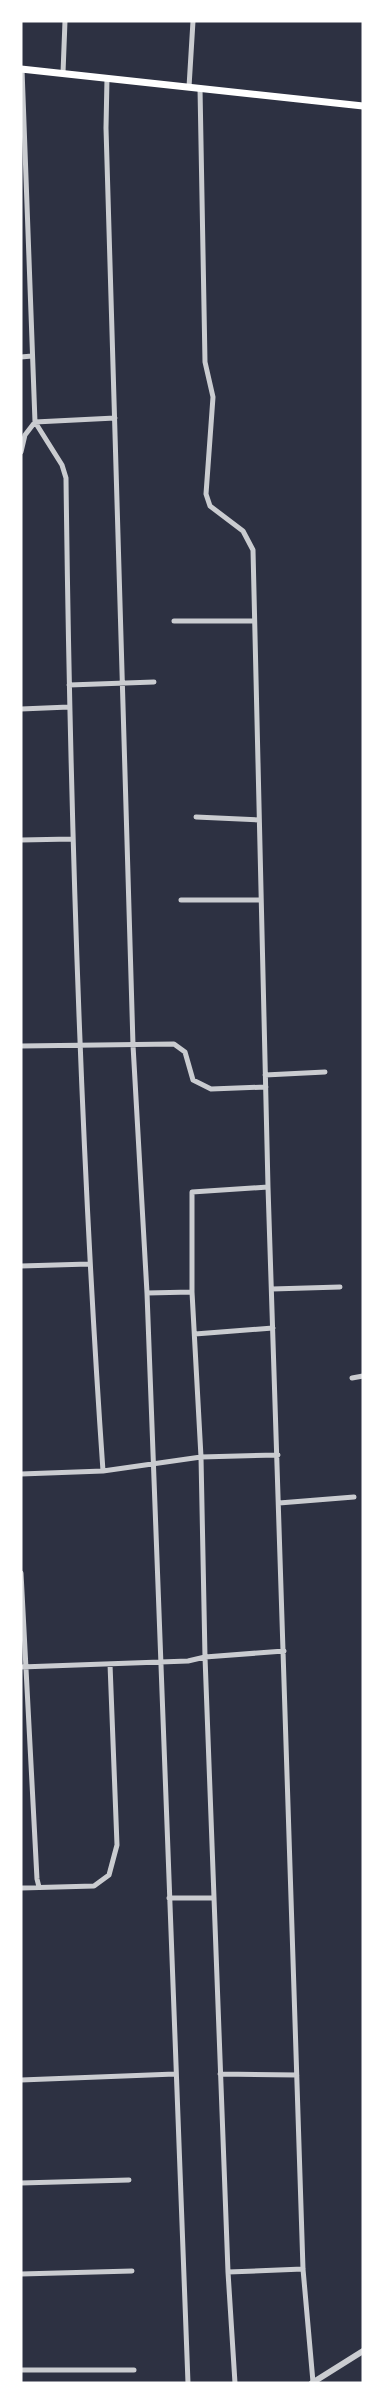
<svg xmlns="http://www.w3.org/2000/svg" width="384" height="2404" font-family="'PT Serif',serif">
  <rect width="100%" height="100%" fill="#2d3142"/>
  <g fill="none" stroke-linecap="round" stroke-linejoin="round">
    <path stroke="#caccd0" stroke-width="5" d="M22,69L35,422L62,465L66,478C70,809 80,1140 103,1471
      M63,73L65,21
      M107,78L106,128L133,1045L147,1293L188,2383
      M189,87L193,21
      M200,88L205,362L213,397L206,494L210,506L243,531L253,550L268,1187
      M21,357L32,356
      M35,422L115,418
      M21,452L25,435L35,422
      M174,621H254
      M69,685L154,682
      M21,709L69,707
      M196,817L259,820
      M21,840L72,839
      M181,900H261
      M21,1046L174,1044L185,1052L193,1080L211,1089L266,1087
      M265,1075L325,1072
      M21,1266L89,1264
      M272,1289L340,1287
      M192,1292V1192L268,1187L303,2269L313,2382
      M147,1293L192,1292L201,1457L205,1657L228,2272L235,2383
      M195,1334L273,1328
      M352,1378L363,1376
      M21,1474L103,1471L201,1457L278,1455
      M279,1503L354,1497
      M21,1573L37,1879L39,1887
      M21,1667L188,1661L205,1657L284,1651
      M21,1888L94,1886L109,1875L117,1845L110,1664
      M169,1898H214
      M220,2074L297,2075
      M21,2080L175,2074
      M21,2183L129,2180
      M228,2272L303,2269
      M21,2274L132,2271
      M21,2370H134"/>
    <path stroke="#caccd0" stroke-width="6" d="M312,2383L363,2351"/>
    <path stroke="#fff" stroke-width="7" d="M21,69L363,106"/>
  </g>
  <rect width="384" height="2404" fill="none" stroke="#ffffff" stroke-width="45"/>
</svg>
